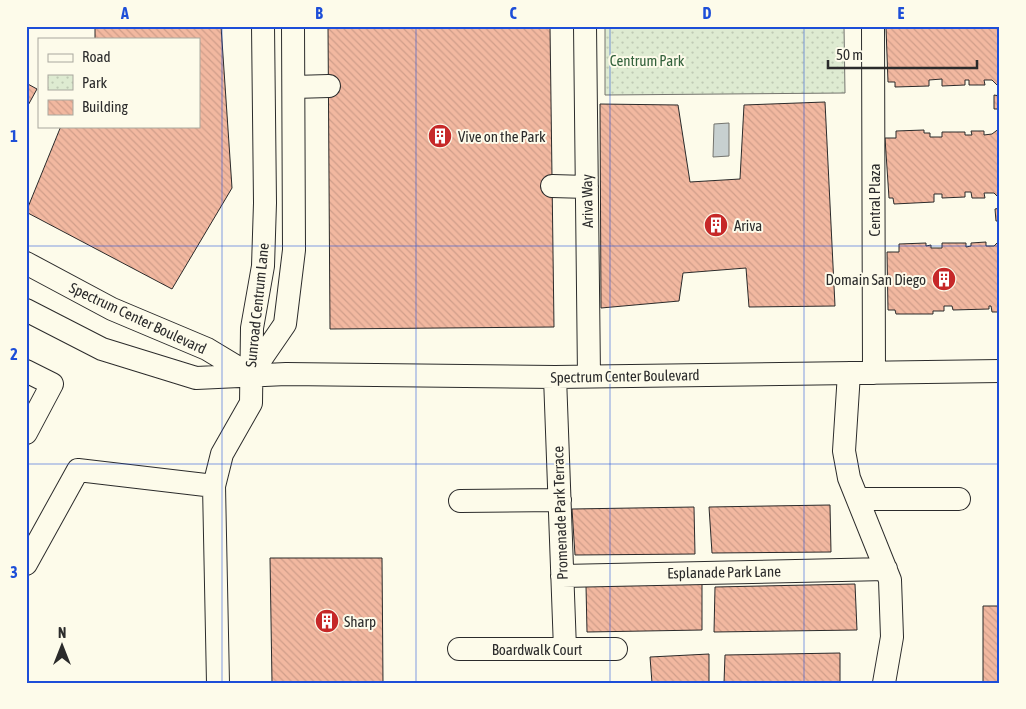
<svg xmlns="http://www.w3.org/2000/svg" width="1026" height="709" font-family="'Asap Condensed',sans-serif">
  <defs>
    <pattern id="park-dots" width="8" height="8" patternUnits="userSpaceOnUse" patternTransform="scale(1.25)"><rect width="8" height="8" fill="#deebd1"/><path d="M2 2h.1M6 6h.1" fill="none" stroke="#bfcab4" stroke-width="1.8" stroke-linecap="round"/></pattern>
    <pattern id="building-back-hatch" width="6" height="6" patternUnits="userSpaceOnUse" patternTransform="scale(1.25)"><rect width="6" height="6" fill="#f2b8a0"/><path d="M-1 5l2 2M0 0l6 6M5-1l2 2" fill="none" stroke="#d09e8a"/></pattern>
  </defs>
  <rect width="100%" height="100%" fill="#fdfbea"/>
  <path fill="url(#park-dots)" stroke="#74746e" d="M605,26H844L845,93L605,95Z"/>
  <path fill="#c7d0d0" stroke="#74746e" d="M729,123V156L713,157L714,124Z"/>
  <path fill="url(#building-back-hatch)" stroke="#2b2b2b" d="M95,26H221L232,188L172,289L26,212L61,126H199V39H95Z
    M328,26H550L554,327L330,329Z
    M897,26H1000V88L992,80H984L985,85H969V80H965V85L942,86V79L929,80V86L895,87V82H888L886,28Z
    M26,83L37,89L26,109Z
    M994,95L1000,96V119V109H994Z
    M825,102L835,306L749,307L746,268L683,273L679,301L601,308L600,104L678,105L690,182L740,179L744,105Z
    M1000,128V199L994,193H984L985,198H972L971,192H965V197L942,198V194H934V202L894,204L893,198H889L885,138H896V131L924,130V133H930V137H942V132H965V135H972L971,131H984V135L992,134Z
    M1000,208V221H996L995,209Z
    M1000,240V312H992L991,306H989V309L953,310L952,306H944V311H933V314H896L895,310H888L887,252H899V244L926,243V246L931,245V248H942V243H966V247L971,246V243L986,242V246H994Z
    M830,505L831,552L712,553L709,507Z
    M694,507L695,554L575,555L572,509Z
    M270,558H382L383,683H272Z
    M702,583V630L587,632L586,586Z
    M855,584L857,630L714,632L715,587Z
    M983,606H1000V683H983Z
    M840,653V683H724L725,655Z
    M709,654V683H652L650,657Z"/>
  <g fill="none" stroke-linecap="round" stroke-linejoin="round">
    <g stroke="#2b2b2b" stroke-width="24">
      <path id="minor" d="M585,26L589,376
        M873,26L874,373
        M294,87L329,86
        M552,186L587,187
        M26,263L112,309L207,349L250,375
        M26,310L102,349L196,378L286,374L555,377L1000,371
        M26,371L52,384L26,433
        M849,373L844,451L849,478L890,580L892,637L884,683
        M250,375L285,324L294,250L293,26
        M555,377L565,649
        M858,499H959
        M460,501L560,500
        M26,564L78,470L214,486
        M562,576L886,569
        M459,649H616
        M218,683L214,486L222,454L251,403L252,328L263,266L265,203L263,26"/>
    </g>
    <use href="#minor" stroke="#fdfbea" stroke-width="22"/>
  </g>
  <path fill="none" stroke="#1d4ed8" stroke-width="1" stroke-opacity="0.55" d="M222,26V683M416,26V683M610,26V683M804,26V683M26,246H1000M26,464H1000"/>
  <defs>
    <g id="building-disc" transform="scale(1.25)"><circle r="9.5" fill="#c62828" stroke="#fdfbea"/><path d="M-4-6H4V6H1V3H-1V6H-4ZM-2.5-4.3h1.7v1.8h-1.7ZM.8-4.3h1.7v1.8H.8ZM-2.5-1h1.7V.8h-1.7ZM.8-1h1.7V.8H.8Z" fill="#fff"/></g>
  </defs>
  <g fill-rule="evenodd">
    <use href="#building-disc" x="440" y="136"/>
    <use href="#building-disc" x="716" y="225"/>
    <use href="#building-disc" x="944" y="279"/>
    <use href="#building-disc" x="327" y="621"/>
  </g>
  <g text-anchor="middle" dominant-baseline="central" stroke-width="4" stroke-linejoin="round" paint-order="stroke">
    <g font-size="15" fill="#34623c" stroke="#fdfbea">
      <text x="647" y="60">Centrum Park</text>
    </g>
    <g font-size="15" fill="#2b2b2b" stroke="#fdfbea" text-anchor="start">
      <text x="458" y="136">Vive on the Park</text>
      <text x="734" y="225">Ariva</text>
      <text x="926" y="279" text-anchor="end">Domain San Diego</text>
      <text x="344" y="621">Sharp</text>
    </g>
    <g font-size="15" fill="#2b2b2b" stroke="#fdfbea">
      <text transform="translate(874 200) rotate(-90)">Central Plaza</text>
      <text transform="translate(587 201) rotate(-91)">Ariva Way</text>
      <text transform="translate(257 305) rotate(-84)">Sunroad Centrum Lane</text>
      <text transform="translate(138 318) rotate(25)">Spectrum Center Boulevard</text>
      <text transform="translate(625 376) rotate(-1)">Spectrum Center Boulevard</text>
      <text transform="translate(560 513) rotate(-92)">Promenade Park Terrace</text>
      <text transform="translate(724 572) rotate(-1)">Esplanade Park Lane</text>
      <text x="537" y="649">Boardwalk Court</text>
    </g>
  </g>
  <rect width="1026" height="709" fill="none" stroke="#fdfbea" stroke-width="55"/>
  <rect x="38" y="38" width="162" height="90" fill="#fdfbea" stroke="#a9a89e"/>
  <rect x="48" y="54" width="25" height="8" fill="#fdfbea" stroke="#a9a89e"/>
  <text x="82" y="62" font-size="15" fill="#2b2b2b">Road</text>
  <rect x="48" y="75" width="25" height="15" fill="url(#park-dots)" stroke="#a9a89e"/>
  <text x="82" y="88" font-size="15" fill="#2b2b2b">Park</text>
  <rect x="48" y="100" width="25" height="15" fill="url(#building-back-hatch)" stroke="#a9a89e"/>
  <text x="82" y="112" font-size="15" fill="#2b2b2b">Building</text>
  <g transform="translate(62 646)" stroke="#fdfbea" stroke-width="4" paint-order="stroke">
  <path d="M0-4L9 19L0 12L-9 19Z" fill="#2b2b2b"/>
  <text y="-8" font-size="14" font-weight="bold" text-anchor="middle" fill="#2b2b2b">N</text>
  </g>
  <path d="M828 60v8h149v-8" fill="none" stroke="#2b2b2b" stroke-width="2.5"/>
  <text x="836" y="60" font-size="15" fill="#2b2b2b" stroke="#fdfbea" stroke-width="4" paint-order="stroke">50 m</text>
  <rect x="28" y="28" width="970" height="654" fill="none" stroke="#1d4ed8" stroke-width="2"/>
  <g font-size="16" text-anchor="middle" font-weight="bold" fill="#1d4ed8">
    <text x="125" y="19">A</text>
    <text x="319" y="19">B</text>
    <text x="513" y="19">C</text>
    <text x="707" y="19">D</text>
    <text x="901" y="19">E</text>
    <text x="14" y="142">1</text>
    <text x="14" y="360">2</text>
    <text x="14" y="578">3</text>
  </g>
</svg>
